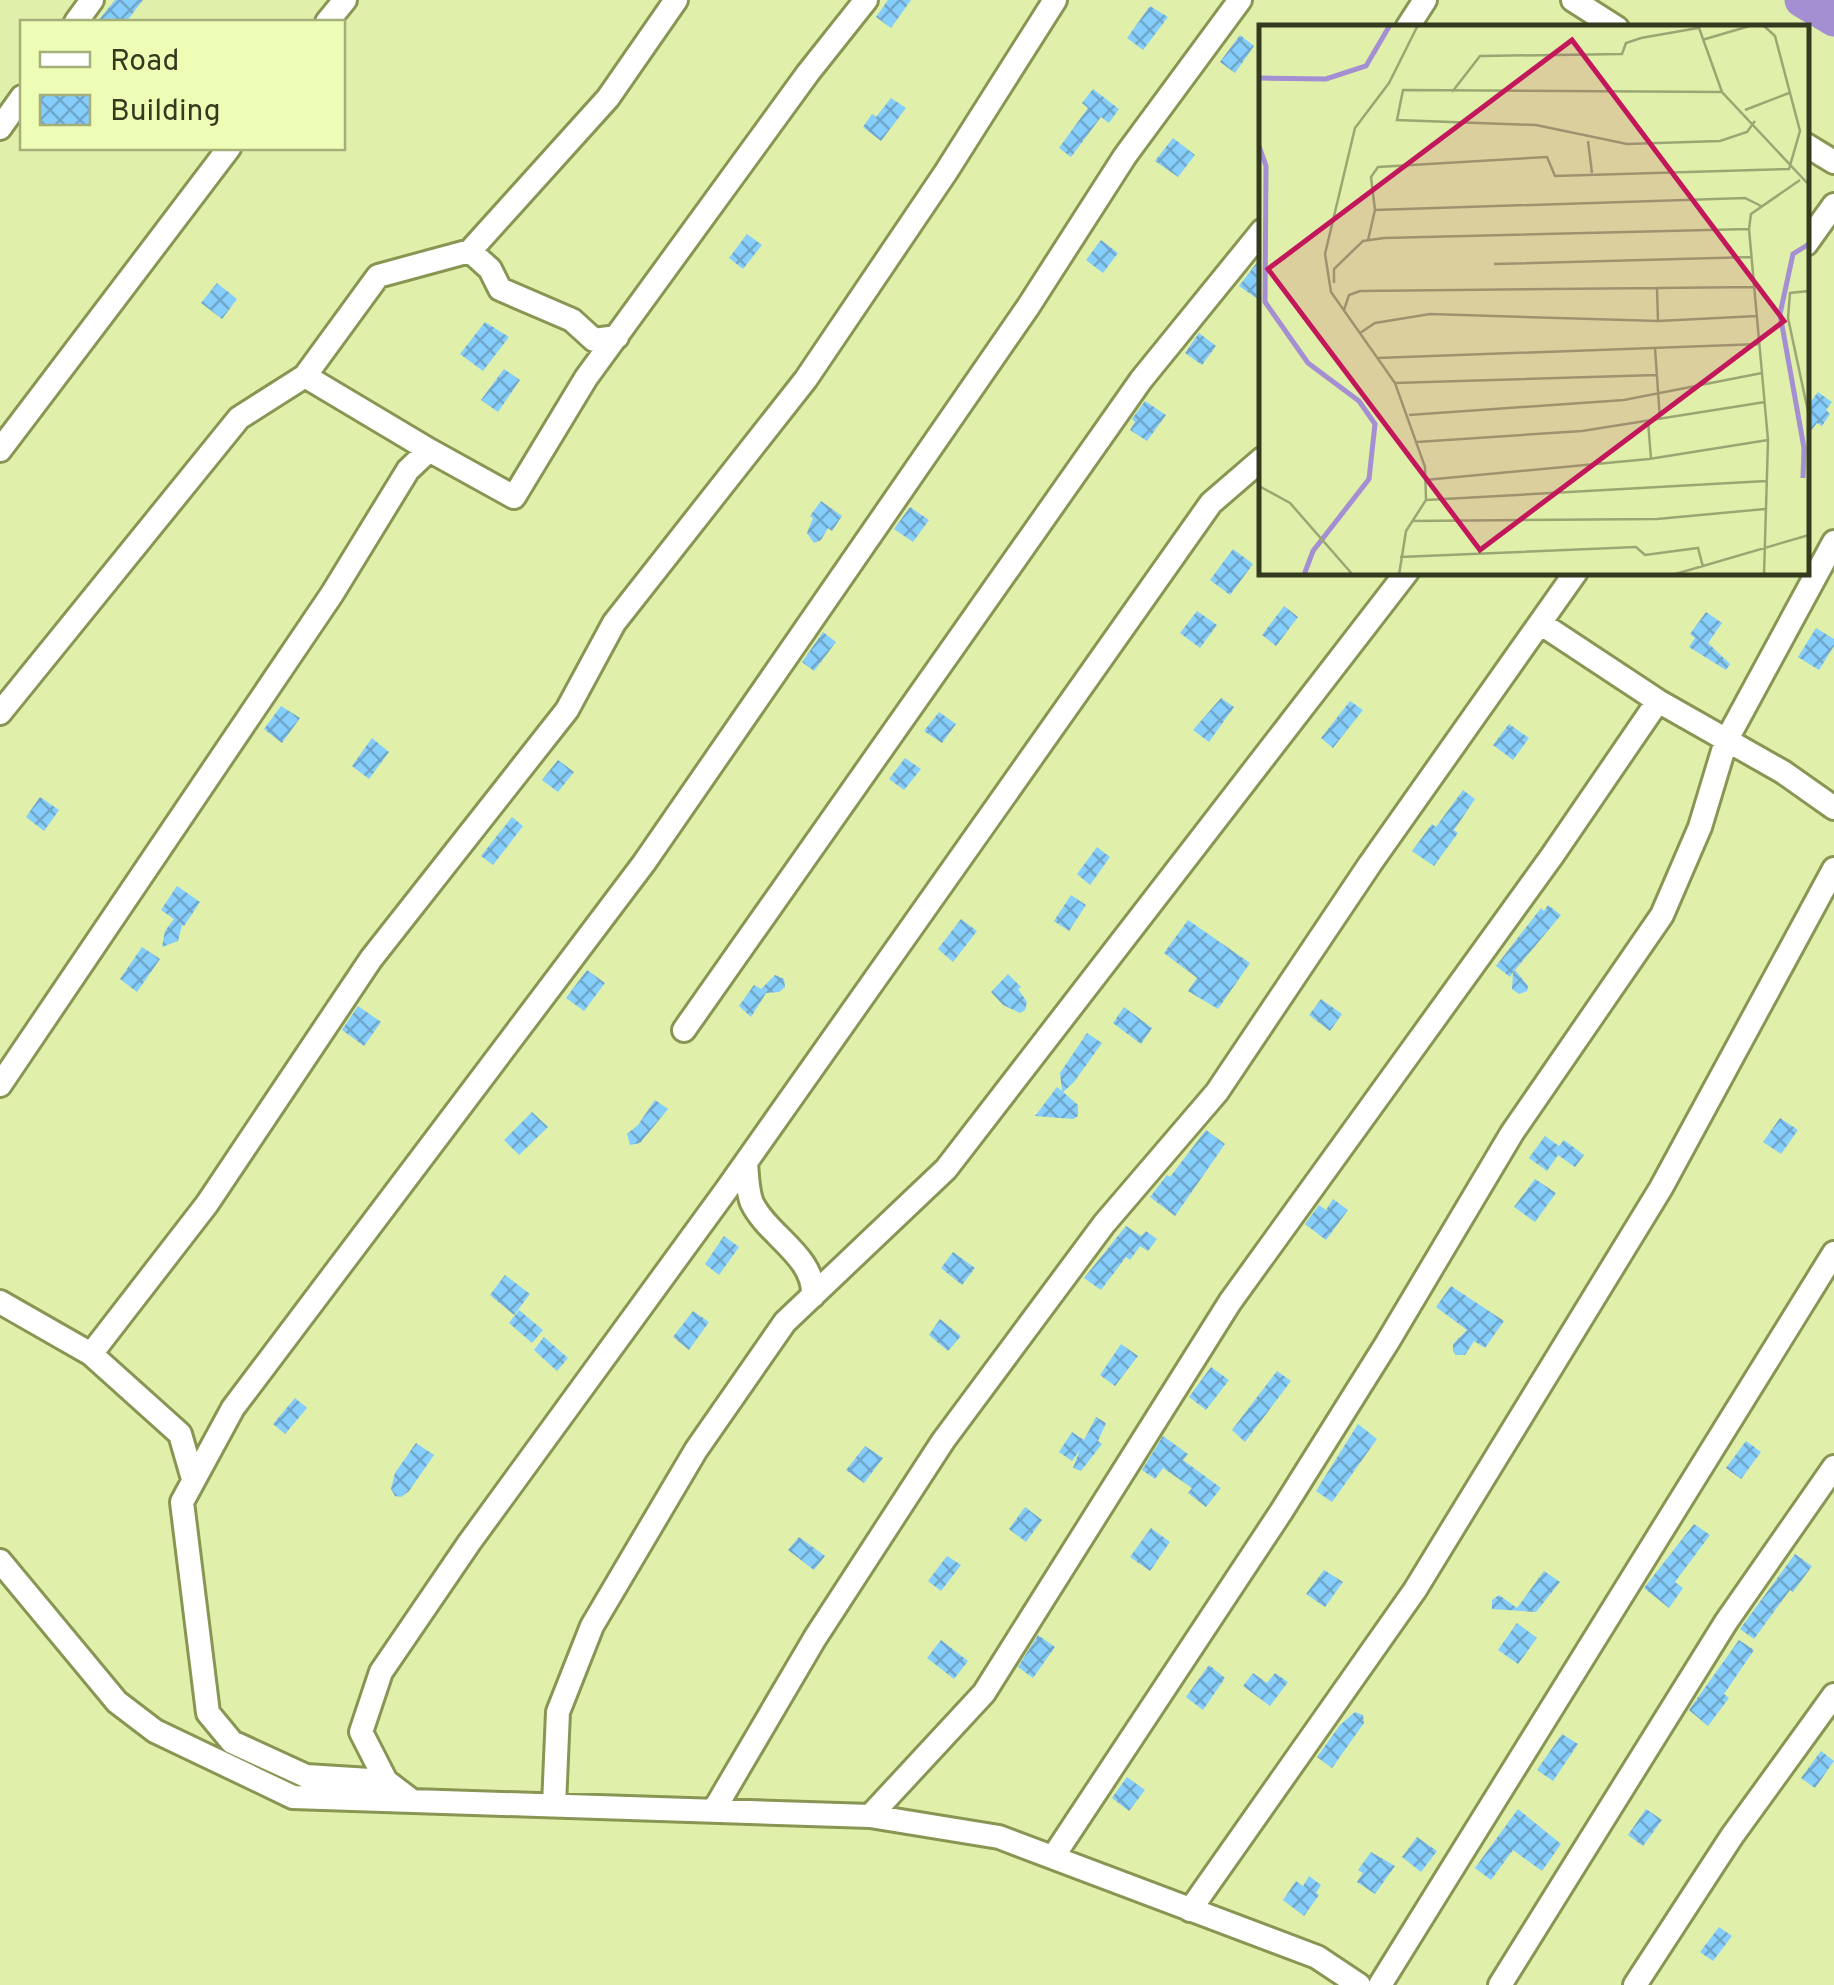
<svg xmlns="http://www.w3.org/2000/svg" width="1834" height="1985" font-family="Overpass,sans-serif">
  <defs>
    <pattern id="building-cross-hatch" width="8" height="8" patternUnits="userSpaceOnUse" patternTransform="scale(2.5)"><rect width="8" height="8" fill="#85cdfb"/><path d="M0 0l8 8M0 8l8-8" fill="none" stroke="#6ea7cb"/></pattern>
  </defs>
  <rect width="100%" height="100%" fill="#e0efaa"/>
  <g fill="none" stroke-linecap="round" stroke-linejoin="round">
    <path stroke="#a48fd2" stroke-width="35" d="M1802,0L1834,19"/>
  </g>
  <path fill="url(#building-cross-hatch)" d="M115,0H143L126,22H97Z
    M888,0H911L891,28L876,17Z
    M1150,6L1168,17L1143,50L1127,38Z
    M1240,35L1254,46L1235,73L1220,62Z
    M1093,89L1119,109L1109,123L1101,117L1071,157L1059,148L1088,108L1082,103Z
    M891,98L906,108L881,141L863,127L872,114L876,117Z
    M1173,138L1195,155L1178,177L1155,161Z
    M747,234L762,245L743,269L729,258Z
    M1101,240L1118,253L1103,273L1086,260Z
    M1262,256V302L1239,286Z
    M217,283L237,299L222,319L201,303Z
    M485,322L509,337L483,371L460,354Z
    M1199,333L1216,346L1202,365L1185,353Z
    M504,369L520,380L498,412L481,400Z
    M1818,392L1832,402L1826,410L1830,414L1822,426L1817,423L1806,437V408Z
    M1145,401L1166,415L1147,441L1130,430L1135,422L1132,419Z
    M821,501L842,516L832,531L828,528L821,540L814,543L807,533L813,518L810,516Z
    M910,507L929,520L913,542L894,529Z
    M1233,549L1253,564L1230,595L1210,580Z
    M1284,606L1298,617L1276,646L1262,635Z
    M1197,611L1217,625L1200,648L1180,633Z
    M1706,612L1722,623L1708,643L1730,664L1726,670L1689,647L1695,638L1690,634Z
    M1816,628L1834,639V646L1819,670L1798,657Z
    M823,632L836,642L814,671L802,662Z
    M1221,698L1234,707L1209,742L1193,730Z
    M1350,701L1363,710L1333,748L1321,738Z
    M281,706L300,718L282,743L264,729Z
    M939,712L956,724L942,743L924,731Z
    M1509,724L1529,738L1513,760L1493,745Z
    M372,738L389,752L369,779L352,766Z
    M905,758L921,769L904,790L889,779Z
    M558,760L574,772L558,792L542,780Z
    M1463,790L1475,799L1454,830L1458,833L1434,866L1412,851L1432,824L1436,827Z
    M40,797L59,810L44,831L26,817Z
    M512,817L523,826L493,865L481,856Z
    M1097,847L1110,857L1090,885L1077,874Z
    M177,886L200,902L184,926L182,925L178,941L162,947L165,931L174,919L161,910Z
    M1071,895L1086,905L1069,931L1054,921Z
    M1548,905L1561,915L1515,970L1528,986L1527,991L1519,994L1512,989L1513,972L1510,977L1496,966L1541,908L1544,911Z
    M961,919L977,931L953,962L938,949Z
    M1188,920L1250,963L1218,1009L1188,991L1197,978L1164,953Z
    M142,947L160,959L137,992L120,979Z
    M587,970L605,983L584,1011L566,998Z
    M1008,974L1021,987L1018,989L1027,1002L1025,1010L1020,1013L1003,1005L991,992Z
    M775,975L784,979L785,987L779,992L766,993L751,1017L739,1006L754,985L761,989Z
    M1321,999L1342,1014L1330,1031L1309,1015Z
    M358,1006L381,1022L364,1046L342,1030Z
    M1124,1007L1152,1028L1141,1044L1113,1023Z
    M1087,1033L1102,1043L1074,1082L1063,1092L1078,1105V1116L1073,1119L1035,1116L1057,1087L1062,1091L1060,1073Z
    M655,1100L668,1109L640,1143L630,1145L627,1134L638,1125Z
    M532,1112L548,1127L519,1155L504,1140Z
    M1780,1118L1798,1130L1781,1154L1763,1142Z
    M1206,1130L1225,1144L1175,1216L1150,1197L1167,1175L1170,1177Z
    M1545,1136L1559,1146L1564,1140L1584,1155L1575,1167L1558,1155L1547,1171L1529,1158Z
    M1535,1179L1556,1193L1535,1222L1514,1207Z
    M1333,1199L1348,1210L1326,1240L1305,1224L1319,1205L1326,1210Z
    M1126,1226L1141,1236L1146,1231L1157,1239L1148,1251L1140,1246L1130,1260L1126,1257L1101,1290L1084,1278Z
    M724,1236L739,1247L719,1275L705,1264Z
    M953,1252L975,1268L962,1285L941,1268Z
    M505,1275L530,1294L514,1315L490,1295Z
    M1451,1286L1504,1321L1485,1348L1474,1341L1465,1355H1456L1453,1351V1344L1467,1330L1436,1307Z
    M519,1310L543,1330L532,1343L509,1323Z
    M693,1311L709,1322L689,1350L673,1337Z
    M940,1319L961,1336L948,1351L929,1335Z
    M544,1337L568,1358L557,1371L534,1350Z
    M1121,1344L1138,1356L1115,1386L1100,1375Z
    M1211,1367L1229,1380L1206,1410L1189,1397Z
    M1277,1371L1291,1381L1245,1442L1232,1430Z
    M295,1398L307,1408L285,1434L273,1424Z
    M1096,1417L1106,1423L1098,1441L1102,1444L1081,1471L1073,1468L1080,1450L1072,1461L1059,1452L1072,1432L1084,1440Z
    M1358,1424L1377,1439L1332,1502L1316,1491Z
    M1163,1436L1188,1454L1183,1460L1221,1488L1206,1507L1188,1493L1192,1488L1163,1468L1155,1479L1142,1470Z
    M1746,1441L1761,1452L1741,1479L1726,1468Z
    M416,1443L434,1455L409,1491L401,1497L395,1496L391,1489L395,1473Z
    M865,1446L883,1458L864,1483L846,1470Z
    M1025,1507L1042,1520L1026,1542L1009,1529Z
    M1694,1524L1710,1535L1675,1582L1683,1588L1669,1608L1644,1588Z
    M1151,1528L1170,1542L1150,1571L1130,1557Z
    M799,1537L825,1556L814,1570L788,1550Z
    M1795,1554L1812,1566L1793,1592L1790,1590L1754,1639L1740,1629Z
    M947,1556L961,1565L941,1591L928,1581Z
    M1324,1570L1343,1582L1325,1607L1306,1594Z
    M1544,1571L1560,1582L1536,1612L1492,1609V1600L1499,1595L1517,1608Z
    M1517,1623L1537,1638L1518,1664L1498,1650Z
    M1038,1635L1055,1647L1033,1678L1018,1667Z
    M941,1640L968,1661L954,1679L927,1658Z
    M1739,1640L1754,1650L1724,1694L1729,1698L1708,1726L1689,1710Z
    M1209,1665L1225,1678L1203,1710L1186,1697Z
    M1253,1673L1267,1683L1275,1673L1288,1682L1270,1706L1243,1686Z
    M1355,1712L1363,1715L1364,1723L1332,1768L1317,1757L1340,1725Z
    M1562,1734L1578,1744L1553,1781L1537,1770Z
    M1821,1751L1834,1761L1815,1788L1801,1778Z
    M1127,1777L1145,1790L1129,1811L1112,1798Z
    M1518,1809L1561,1844L1542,1871L1513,1850L1491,1880L1475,1868Z
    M1646,1809L1662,1820L1643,1846L1628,1835Z
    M1417,1837L1437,1851L1421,1872L1402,1857Z
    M1371,1852L1395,1866L1375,1894L1357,1882L1363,1873L1358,1870Z
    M1309,1876L1321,1885L1316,1893L1319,1895L1304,1916L1283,1900L1296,1881L1303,1886Z
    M1719,1927L1732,1936L1713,1961L1700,1952Z"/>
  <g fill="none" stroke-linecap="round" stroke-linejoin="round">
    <g stroke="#889553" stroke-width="28">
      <path id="minor" d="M1573,0L1617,28
        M76,22L92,0
        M327,22L345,0
        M1407,28L1425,0
        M0,128L22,97
        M1806,145L1834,162
        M1806,244L1834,205
        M470,251L490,269L500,289L572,320L594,340L617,337
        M305,376L429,450
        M0,450L229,148
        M1540,623L1658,701L1783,772L1834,808
        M0,713L239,418L305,376L378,276L470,251L608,98L676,0
        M684,1030L1141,380L1262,231
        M0,1085L332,594L408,470L429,450L514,497L586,378L808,73L866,0
        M746,1162C747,1174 747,1191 752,1203C768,1236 815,1256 813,1296
        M0,1302L91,1354
        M193,1479L180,1434L91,1354L207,1204L371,959L567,710L614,623L806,379L946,172L1055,0
        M0,1561L117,1702L155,1731L293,1797L870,1816L999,1837L1317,1957L1359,1985
        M386,1781L306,1776L232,1742L208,1713L182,1502L233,1408L644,863L1028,307L1125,156L1240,0
        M411,1800L386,1781L361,1732L381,1672L469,1543L727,1189L1211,503L1262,459
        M554,1805L558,1712L592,1626L696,1450L785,1322L946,1169L1407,572
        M714,1810L815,1638L943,1441L1104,1224L1217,1092L1370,864L1576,572
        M870,1816L984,1693L1230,1302L1552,856L1658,701
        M1053,1857L1281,1512L1387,1343L1512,1133L1662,915L1700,827L1726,741L1834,542
        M1190,1910L1415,1590L1661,1188L1834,869
        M1380,1985L1834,1253
        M1500,1985L1726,1622L1834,1467
        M1635,1985L1732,1836L1834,1695"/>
    </g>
    <use href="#minor" stroke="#fff" stroke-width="22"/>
  </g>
  <g transform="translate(1259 25)">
    <rect width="550" height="550" fill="#e0efaa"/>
    <path fill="none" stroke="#a48fd2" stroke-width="5" d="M0,53L67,54L107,41L131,0M0,121L7,141L6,277L49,338L100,376L116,399L110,454L54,526L45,550M544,453L545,423L521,289L534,229L550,219"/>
    <path fill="none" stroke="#9ba772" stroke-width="2.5" d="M439,0L463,67L550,160M443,15L494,0M193,67L221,31L363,29L367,18L382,13L439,3M463,67L144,65L138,95L277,100L368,119L461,116L488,107L496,96M486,85L530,68M329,116L333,148M116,185L112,152L119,142L288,132L296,151L530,144L541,106L516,11L504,0M109,215L116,185L486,173L502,181M235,239L493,232M75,258V244L104,216L125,213L490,204M398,263L495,262M550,266L531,268L529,293L550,391M85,285L90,270L101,266L398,263L399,296L171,289L116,298L101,308M399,296L498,291M396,323L401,395M118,333L501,319M136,358L397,350M150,390L365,375L503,348M389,396L392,434M158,417L323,406L506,377M166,455L390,434L509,415M0,461L31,478L94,550M167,475L507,456M153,496L398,494L506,484M141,532L377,522L386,530L439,523L444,542M140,550L147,506L167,475L166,442L136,358L72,267L66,229L96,103L130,58L159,0M413,550L550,510M505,550L509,415L490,204L492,189L541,155"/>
    <path fill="#c2185b" fill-opacity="0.15" stroke="#c2185b" stroke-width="5" d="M313,15L525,296L221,525L9,244Z"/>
    <rect width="550" height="550" fill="none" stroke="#343a1e" stroke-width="5"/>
  </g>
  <rect x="20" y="20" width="325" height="130" fill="#eefdb6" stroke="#a4af79" stroke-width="2.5"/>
  <rect x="40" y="52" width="50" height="15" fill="#ffffff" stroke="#a4af79" stroke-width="2.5"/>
  <text x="110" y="70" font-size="30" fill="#343a1e">Road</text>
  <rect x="40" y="95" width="50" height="30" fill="url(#building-cross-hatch)" stroke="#a4af79" stroke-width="2.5"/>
  <text x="110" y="120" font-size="30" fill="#343a1e">Building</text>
</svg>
